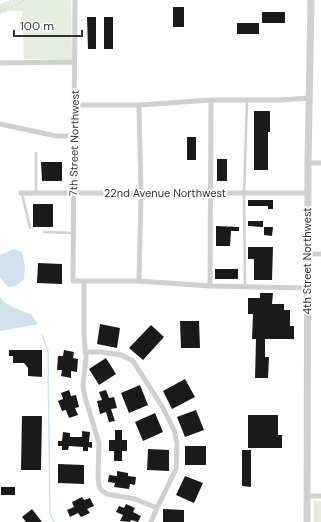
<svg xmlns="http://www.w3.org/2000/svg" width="321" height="522" font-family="'DM Sans',sans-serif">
  <rect width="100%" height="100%" fill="#fff"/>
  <path fill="#e6ecdf" d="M10,0H71L72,60L24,59L22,11H8L0,14V4Z
    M314,501H321V522H314Z"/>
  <path fill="#cfe2ee" d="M14,249L22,252L25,266L24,279L16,286L8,287L0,277V255Z
    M0,297C8,307 19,310 31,314L38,324L0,331Z"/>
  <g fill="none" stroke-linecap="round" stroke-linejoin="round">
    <path stroke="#cfe2ee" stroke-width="1.5" d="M42,335L48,351L50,514L54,522"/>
  </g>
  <path fill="#1a1a1a" d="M173,7H184V27H173Z
    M262,12H285V23H262Z
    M87,17H96V49H88Z
    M104,17H113V49H104Z
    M237,23H259V34H237Z
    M254,111H270V132H268V170H254Z
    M187,137H196V160H187Z
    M217,159H227V181H217Z
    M41,162H62V181H42Z
    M248,200H273V209H268V206H248Z
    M33,204H53V227H33Z
    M248,221H263V227L248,226Z
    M216,226L239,227V231H231L230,246H216Z
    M264,227H273L272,236L264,235Z
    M248,247H273L272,280H254V259H248Z
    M38,263L62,264V284L37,283Z
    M215,269H238V279H215Z
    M260,293H273L272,304H284V310H290V326H294V339H265V357H269L268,378H255L256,339H252L253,314H248V298H260Z
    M180,321H199L200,348H181Z
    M100,324L120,328L117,348L97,344Z
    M151,325L164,337L143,360L129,348Z
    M9,350H42V377L28,376V368L24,363H13V356H9Z
    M64,350L74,352L73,358L78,359L77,372L71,371V378L61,376L62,370H57L58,356H63Z
    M106,358L116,374L99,385L89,369Z
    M185,379L195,397L172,409L163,391Z
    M140,385L148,405L129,413L121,393Z
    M69,390L71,396L76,395L79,407L75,408L78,415L69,418L66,410L62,411L58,401L63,399L61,393Z
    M106,390L109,398L114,397L117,408L111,409L115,421L109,422L106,412L100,414L97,401L102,400L99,392Z
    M196,410L204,430L185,437L177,417Z
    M155,413L163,432L143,441L135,422Z
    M248,415H278V435H282V448H248Z
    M22,416H42L41,470H21Z
    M115,430H122V440H127V451H122V461H114V451H109V440H115Z
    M82,431L90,432L89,442H92V448L88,447V451H83V447L69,446L68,450H62V446H58V441H62L63,432L70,433V437H82Z
    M185,446H206V465H185Z
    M148,449L169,450V471L147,470Z
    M242,450H251V487L242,486Z
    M58,464L84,465V484L58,483Z
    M117,471L128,473V476L136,477L135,485L130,484L129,489L114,487L115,483L108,482L109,475L117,476Z
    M185,476L203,483L194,503L176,495Z
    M1,487H15V495H1Z
    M82,497L84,500L90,498L94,506L87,509L90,513L81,517L78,513L70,517L67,510L74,507L72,502Z
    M126,504L135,508L133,512L141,516L138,522L131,520L130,522L120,521L123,515L116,512L119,506L124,508Z
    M32,509L42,522H26L22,517Z
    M163,509L184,510V522H163Z"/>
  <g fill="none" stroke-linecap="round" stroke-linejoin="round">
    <path stroke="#cdcdcd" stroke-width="1" stroke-dasharray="2 2" stroke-linecap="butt" d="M0,11L17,5L24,0"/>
    <path stroke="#d0d0d0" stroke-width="2.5" d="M36,192V153
      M22,194L30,228
      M44,232L73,233
      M245,287L244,194L247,100"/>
    <path stroke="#d0d0d0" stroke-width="5" d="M75,0L73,281H139L210,286L307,288
      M0,63L74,62
      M75,105H139L211,100H280L309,98
      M0,124L56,136H74
      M308,163H321
      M21,193H308
      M307,254H321
      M84,281V337L86,357L83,386L85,397L99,443L98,478L99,486L101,490L107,494L135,499L157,508
      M139,281L141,194L139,105
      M210,286L211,100
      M85,352H101L121,355L133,361L163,408L174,430L177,443L176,469L157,508L151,522
      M307,496H321"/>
    <path stroke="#d0d0d0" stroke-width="7" d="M307,522L308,163L311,0"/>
  </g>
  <g text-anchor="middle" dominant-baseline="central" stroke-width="4" stroke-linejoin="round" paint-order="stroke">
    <g font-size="11" fill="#333" stroke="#fff">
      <text transform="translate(74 143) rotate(-89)">7th Street Northwest</text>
      <text x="165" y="193">22nd Avenue Northwest</text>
      <text transform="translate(307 261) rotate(-90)">4th Street Northwest</text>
    </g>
  </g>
  <path d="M14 30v6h68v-6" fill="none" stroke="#333333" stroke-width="2"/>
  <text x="20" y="30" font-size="12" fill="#333333" stroke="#ffffff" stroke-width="3" paint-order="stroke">100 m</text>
</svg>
